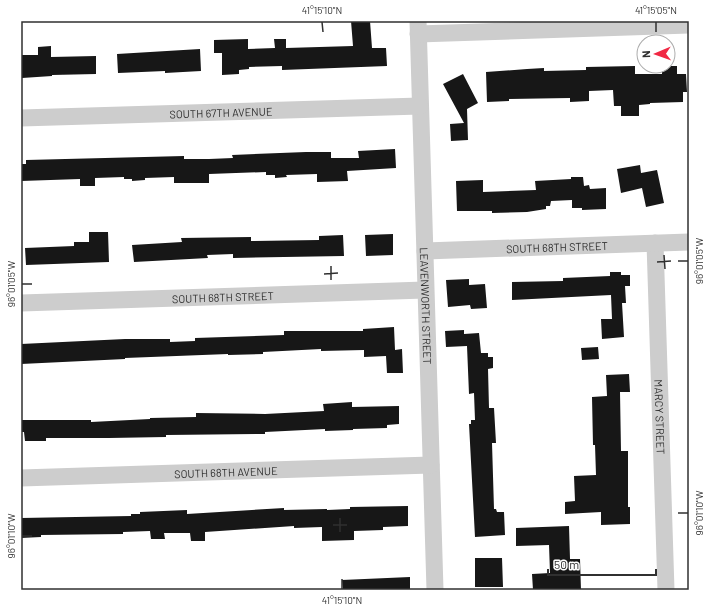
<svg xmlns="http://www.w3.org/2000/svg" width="710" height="611" font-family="Barlow,sans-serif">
  <rect width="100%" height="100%" fill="#fff"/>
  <path fill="#171717" d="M351,21H370L372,48H386L387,66L282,70V66L249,67V69L239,70V74L222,75V53H214V40L248,39V49L275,48L274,39H286V48L353,46Z
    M51,46V57L96,56V74L52,75V76L22,78L21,55H38V47Z
    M200,49L201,71L165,73V71L118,73L117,54Z
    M635,66V74H662V66H677V74H686L687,92H683V102L650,103V104L639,105V116H621V106H614L613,90L589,91V101L570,102V98L509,99V101L487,102L486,72L527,69L544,68V71L586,70V67Z
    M463,74L478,103L467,109L468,140L451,141L450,124L464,123L443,84Z
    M395,149L396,168L347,171L348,181L317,182V174L286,175L287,177L275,178V175H266V172L209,174V183H174V177L145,178V180L132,181V179H124V177L95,178V186H80V179L21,181V164H26V160L184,156V159H209L233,158L232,155L306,152H331V158H359L358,151Z
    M640,165L641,173L657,170L664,203L646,207L642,188L621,193L617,169Z
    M571,177H583L584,186L589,185L590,189L606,188V209L582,210V208H572V200L551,201L550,206H546V209L527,212L492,213V211H457L456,181L483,180V192L536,190L535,181L571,179Z
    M89,232H108L109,262L26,265L25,248L74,246V242H89Z
    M393,234V255L366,256L365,235Z
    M343,235L344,256L233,258V254L207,255L208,258L134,262L132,245L182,242L181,238L251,237V241L319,240V236Z
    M610,272H621V275H630V286H625L626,303H622L624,337L602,339L601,319H612L611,295L512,300V282L563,281V278L610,276Z
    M469,279V285L485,284L487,308L471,309L470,305L448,307L446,280Z
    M394,327L395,350L402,349L403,373H387L386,356L364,357V350L321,351V349L263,352V354L228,355V354L125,358V359L21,364V344L125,339H170V342L195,341V338L284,335V331H363V329Z
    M464,330V334L479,333L481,353H488V357H493V368L488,369L489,408H494L496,443H492L494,509H496L497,512H504L505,535L475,537L469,424H471V420H475L474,393L469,394L467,346L446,347L445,331Z
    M598,347L599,359L582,360L581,348Z
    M629,374L630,392H620L621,451H628V507H630V524L601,525V512L565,514V502L575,501L574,476L596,475L595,445H593L592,397L607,396L606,375Z
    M352,402V407L399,406V424L387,425V428L353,429V430L325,431V429L265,432V434L166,435V437L109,438H46V441H25L24,432H21V420H91V422L150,419V418L196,417V413L265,414L324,411L323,404Z
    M408,506V526L383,527V530L354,531V540L322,541V527L294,528V526L205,532V541H191L190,533H164L165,539H151L150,531L123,532V534L41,535V537L21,538V518L131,516V514H140V512L187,510V514L284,508V510L327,509V510L350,509V507Z
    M569,526L570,559H580L581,590H533L532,574L550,573L549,545L516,546V528Z
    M475,558H502L503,587H475Z
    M410,577V590H343L342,580Z"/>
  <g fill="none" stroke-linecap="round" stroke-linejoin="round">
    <g stroke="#cdcdcd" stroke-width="17">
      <path id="s1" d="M418,21L435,590"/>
      <path d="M418,34L689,25"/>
      <path id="s2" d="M21,118L420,106"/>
      <path id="s3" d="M655,243L666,590"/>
      <path id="s4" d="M425,251L689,242"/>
      <path id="s5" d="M21,303L425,290"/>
      <path id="s6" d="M21,478L431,465"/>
    </g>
  </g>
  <path fill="none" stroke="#303030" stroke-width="1.5" d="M322,22L323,32M656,22V32M664,255L665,269M678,261H688M657,262L671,261M331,266V280M324,274L338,273M22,284H32M678,513H688M340,518V532M333,525H347M22,536H32M342,579V589"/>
  <g text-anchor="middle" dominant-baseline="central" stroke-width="4" stroke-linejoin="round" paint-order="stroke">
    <g font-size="11" fill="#303030" stroke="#fff">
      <text stroke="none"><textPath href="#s2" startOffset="200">SOUTH 67TH AVENUE</textPath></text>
      <text stroke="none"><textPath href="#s4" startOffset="132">SOUTH 68TH STREET</textPath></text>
      <text stroke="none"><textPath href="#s5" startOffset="202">SOUTH 68TH STREET</textPath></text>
      <text stroke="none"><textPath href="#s1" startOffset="285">LEAVENWORTH STREET</textPath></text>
      <text stroke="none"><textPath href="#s3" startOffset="174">MARCY STREET</textPath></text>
      <text stroke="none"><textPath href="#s6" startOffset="205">SOUTH 68TH AVENUE</textPath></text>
    </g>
  </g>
  <rect width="710" height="611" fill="none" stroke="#ffffff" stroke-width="44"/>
  <g transform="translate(656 54) rotate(268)"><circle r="19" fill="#ffffff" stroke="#acacac"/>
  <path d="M0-3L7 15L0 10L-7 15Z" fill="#f12843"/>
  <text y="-6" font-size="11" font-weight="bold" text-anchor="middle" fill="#303030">N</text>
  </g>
  <path d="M548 569v6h108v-6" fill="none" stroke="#303030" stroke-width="2"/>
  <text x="554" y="569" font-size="12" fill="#303030" stroke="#ffffff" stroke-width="3" paint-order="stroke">50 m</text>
  <rect x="22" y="22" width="666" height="567" fill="none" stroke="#303030" stroke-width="1.5"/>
  <g font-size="10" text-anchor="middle" fill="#303030">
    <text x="322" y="14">41°15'10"N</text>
    <text x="656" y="14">41°15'05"N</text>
    <text transform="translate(699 261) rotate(-90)" y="4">96°01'05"W</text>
    <text transform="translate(11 284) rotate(-90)" y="4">96°01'05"W</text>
    <text transform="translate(699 513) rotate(-90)" y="4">96°01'10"W</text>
    <text transform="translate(11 536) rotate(-90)" y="4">96°01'10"W</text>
    <text x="342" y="604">41°15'10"N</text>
  </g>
</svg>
